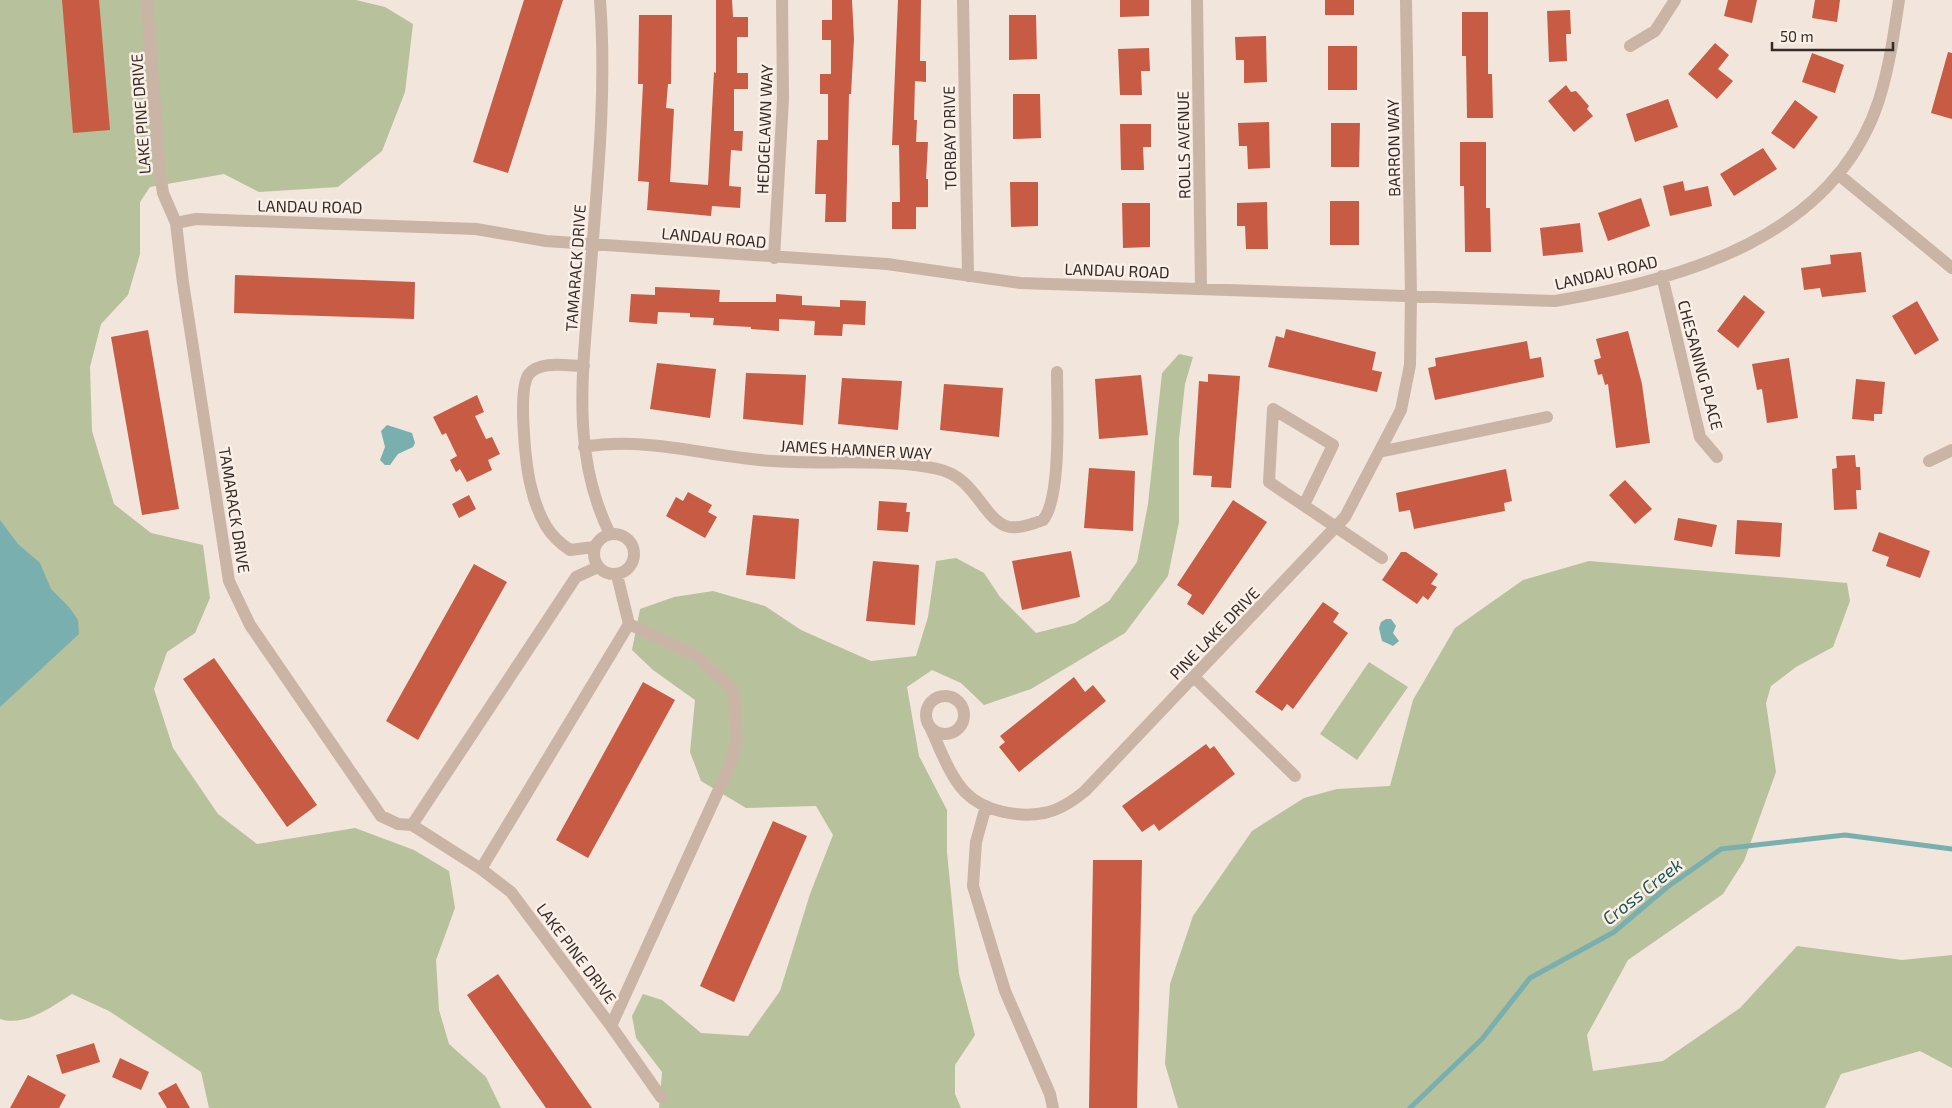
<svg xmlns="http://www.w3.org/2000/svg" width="1952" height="1108" font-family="'Exo 2',sans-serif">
  <rect width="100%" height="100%" fill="#f2e5db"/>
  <path fill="#b7c19b" d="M0,0H356L385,7L413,24L405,92L382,151L338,187L259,192L224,174L150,187L140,202V254L128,295L101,324L90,367L92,431L114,504L151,533L203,545L210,598L195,633L167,652L154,689L173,748L218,814L257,844L355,828L414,850L449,871L455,908L436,960L439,1010L449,1044L486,1077L501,1108H209L201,1072L109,1011L72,994C51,1007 25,1027 0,1019Z
    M1179,354L1193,357L1185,384L1179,439V522L1168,576L1125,633L1031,689L984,705L961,683L932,670L907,687L919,756L947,810V852L959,974L975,1035L955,1065V1094L961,1108H659L662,1072L636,1038L632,1016L643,994L662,1000L701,1033L748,1036L780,991L810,894L833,835L816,806L746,808L701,781L690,752L695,700L653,670L632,650L640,609L674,597L713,591L765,606L801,630L871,661L916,656L928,617L936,561L956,558L984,573L1000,597L1036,633L1075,623L1109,601L1137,562L1148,504L1162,373Z
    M1589,561L1847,583L1850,601L1833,647L1796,667L1771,686L1766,703L1776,772L1744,861L1723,894L1628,960L1587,1035L1593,1071L1663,1061L1740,1008L1797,946L1902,960L1952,955V1068L1920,1051L1841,1074L1825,1108H1178L1165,1064L1170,984L1193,916L1252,831L1304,798L1337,789L1390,786L1413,700L1455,628L1523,580Z
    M1369,662L1408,687L1357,760L1320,734Z"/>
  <path fill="#79afae" d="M387,425L412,433L415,443L413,447L398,454L390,465H385L380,460L385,447L381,431Z
    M0,520L18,544L40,563L51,589L69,607L78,620L79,634L0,707Z
    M1386,619H1391L1396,626L1393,633L1399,641L1393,646L1382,641L1379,628L1381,622Z"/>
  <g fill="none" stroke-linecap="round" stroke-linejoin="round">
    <path stroke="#79afae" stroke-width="5" d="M1410,1108L1482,1039L1530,978L1614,932L1666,888L1721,849L1845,835L1952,849"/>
  </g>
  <path fill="#c75b44" d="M62,0H99L110,130L73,133Z
    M524,0H563L508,173L473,162Z
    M716,0H732L733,17H748V37H737V73H748V89H734V131H743L742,151L731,150L729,186L741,187L740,208L712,206L711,216L647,210L649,182L638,181L643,84H638L639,15H672L671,84H668L666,108L674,109L670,182L708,185L714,72L716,73Z
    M832,0H852L854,39L851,94H849L846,222H825L826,194H815L817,140H828V94H820V74H831V40H822V20H832Z
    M898,0H921L920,61H926V82L915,81L914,120H917L916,142H928L926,179H928V207H916V229H892V202H900L899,145H892Z
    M1120,0H1149V16L1120,17Z
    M1325,0H1354V15H1325Z
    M1728,0H1757L1752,23L1724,16Z
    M1815,0H1840L1837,22L1812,18Z
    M1570,10L1571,34H1566L1567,61L1549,62L1547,11Z
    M1462,12H1488V74H1492L1493,118H1467L1466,56H1462Z
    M1009,15H1036L1037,59L1009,60Z
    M1266,36L1267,82L1244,83V60H1236L1235,37Z
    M1715,43L1729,55L1718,69L1733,81L1717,99L1688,74Z
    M1328,46H1357V90H1328Z
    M1149,48L1150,71H1141L1142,95H1120L1118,49Z
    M1948,52L1952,53V119L1931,113Z
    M1812,53L1844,65L1835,93L1802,82Z
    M1566,85L1571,92L1576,91L1589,106L1587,109L1593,116L1574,132L1548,101Z
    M1013,94H1040L1041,138L1013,139Z
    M1668,99L1678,127L1635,142L1626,114Z
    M1795,100L1818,117L1794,149L1771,133Z
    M1269,122L1270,168L1248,169L1247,146H1239L1238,123Z
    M1331,123H1360L1359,167H1331Z
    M1120,124H1151V147H1143L1144,170H1121Z
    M1460,142H1486V208H1490L1491,252H1465L1464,186H1460Z
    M1763,148L1777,169L1734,196L1720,174Z
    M1683,181L1685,191L1708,186L1712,206L1670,216L1663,186Z
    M1010,182H1038V226L1011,227Z
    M1641,198L1650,226L1608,241L1598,213Z
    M1330,201H1359V245H1330Z
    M1267,202L1268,249H1246L1245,226H1237V203Z
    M1122,203H1150V247L1123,248Z
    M1580,223L1583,252L1543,256L1540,228Z
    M1861,252L1866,292L1822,297L1820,288L1804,290L1801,268L1831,264L1830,255Z
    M235,275L415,282L414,319L234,313Z
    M655,287L720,290L719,302H776V294L802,296V305L840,307V300L866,301L865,325L843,324L842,336L814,335L815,321L779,319V331L751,329V327L713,325L714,318L690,317V313L658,312L657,324L629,322L631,294L655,295Z
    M1744,295L1765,312L1738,348L1717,331Z
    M1917,301L1939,340L1915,355L1892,316Z
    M1286,329L1376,352L1372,370L1382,372L1377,392L1268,367L1276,336L1284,338Z
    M148,330L179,509L142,515L111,337Z
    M1628,331L1642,384L1650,443L1616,448L1608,384L1605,385L1602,374L1598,375L1594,360L1601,358L1596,339Z
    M1527,341L1530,359L1541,357L1544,377L1435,400L1428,368L1436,366L1435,358Z
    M1789,358L1798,418L1767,423L1762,389L1757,390L1752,364Z
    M657,363L716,369L710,418L650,409Z
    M746,373L806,375L803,425L743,419Z
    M1208,374L1240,376L1231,488L1211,487L1212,476L1193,475L1199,381L1208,382Z
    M1141,375L1148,435L1099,439L1095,379Z
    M842,378L902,381L898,430L838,424Z
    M1856,379L1885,382L1882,414H1874V421L1852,419Z
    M944,384L1003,388L999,437L940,430Z
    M477,395L484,412L475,416L486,439L492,437L500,454L488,460L492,470L467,482L460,469L456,472L450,460L457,456L446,433L442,435L433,417Z
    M1855,455L1856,467H1860L1861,490H1856L1857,509L1834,510L1832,469L1837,468L1836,456Z
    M1089,468L1135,471L1133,531L1084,528Z
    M1506,469L1512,501L1504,503L1505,511L1414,529L1410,510L1399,512L1396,493Z
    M1625,480L1652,509L1635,524L1609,495Z
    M688,492L712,505L708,512L717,517L705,538L666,516L676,497L683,501Z
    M469,495L476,509L459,518L452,504Z
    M1233,500L1267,522L1203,615L1187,604L1192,595L1177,585Z
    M879,501L907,503L906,512H910L908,532L877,530Z
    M753,515L799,519L795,579L746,575Z
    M1678,518L1717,525L1712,547L1674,540Z
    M1737,520L1782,523L1780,557L1735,554Z
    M1879,532L1930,551L1920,578L1886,566L1889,557L1872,551Z
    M1071,551L1080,597L1022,610L1012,561Z
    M1401,552H1406L1438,574L1431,584L1437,587L1428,600L1423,596L1417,604L1382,580Z
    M873,561L919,565L915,625L866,621Z
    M474,564L507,582L418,740L386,721Z
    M1323,602L1339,613L1333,622L1348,633L1293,709L1287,704L1282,711L1255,692Z
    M214,658L317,805L287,827L183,679Z
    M1074,677L1085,692L1093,685L1106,701L1019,772L999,747L1005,742L1000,736Z
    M643,682L675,700L588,858L556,840Z
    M1206,744L1210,749L1214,746L1235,774L1159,831L1154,824L1142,832L1122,806Z
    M773,821L807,836L734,1002L700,986Z
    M1093,860H1142L1137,1108H1089Z
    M498,974L592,1108H546L467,995Z
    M94,1043L100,1062L62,1074L56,1055Z
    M120,1058L149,1072L141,1090L112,1077Z
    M28,1075L66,1095L59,1108H10Z
    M176,1083L190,1108H167L158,1093Z"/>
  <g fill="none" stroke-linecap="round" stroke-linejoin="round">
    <path stroke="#cab4a6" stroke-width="12" d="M147,0L160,173L163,193L176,223L183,283L229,581L250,625L381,816L398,824L412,825L481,869L511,892L611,1026L731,763L737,741L734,691L697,656L629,624L617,575
      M600,0C607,92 597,185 590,277C584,365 569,451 610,534
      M963,0L968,276
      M1197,0L1201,289
      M1630,46L1655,31L1675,0
      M1839,175L1952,268
      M176,223L196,219L476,229L546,241L887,264L1020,283L1555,301C1682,280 1834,238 1879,100C1889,68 1894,34 1899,0
      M774,258L783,99L782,0
      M1662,276L1700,437L1717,457
      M584,366C568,366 540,360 529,374C517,389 526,467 531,487C534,500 539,514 546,526C552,536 561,544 570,550L594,547
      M584,447C647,436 709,457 772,461C824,465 889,458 938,469C975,477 982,517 1006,526C1016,530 1033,524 1043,520C1062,498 1057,404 1057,372
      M1379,452L1547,417
      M1929,461L1952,450
      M1304,505L1333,445L1273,409L1269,482L1382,558
      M594 554a20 20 0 1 1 40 0a20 20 0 1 1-40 0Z
      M1194,677L1295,776
      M926 715a19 19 0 1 1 38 0a19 19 0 1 1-38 0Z
      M930,727C940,748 949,775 965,792C983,811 1018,818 1044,813C1060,810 1073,801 1085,791L1345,517L1401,410L1410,365L1411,296L1406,0
      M986,806L976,842L973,886L1005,991L1050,1094L1053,1108
      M412,825L576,577L598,567
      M481,869L629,624
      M611,1026L661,1097"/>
  </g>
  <g text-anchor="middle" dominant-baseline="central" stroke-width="5" stroke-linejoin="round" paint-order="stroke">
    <g font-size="16" fill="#362b27" stroke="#faf0e7">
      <text transform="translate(140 114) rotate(-94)">LAKE PINE DRIVE</text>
      <text transform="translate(764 129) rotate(-88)">HEDGELAWN WAY</text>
      <text transform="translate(949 138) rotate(-91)">TORBAY DRIVE</text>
      <text transform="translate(1183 145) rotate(-91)">ROLLS AVENUE</text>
      <text transform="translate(1393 148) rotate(-91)">BARRON WAY</text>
      <text transform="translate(310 206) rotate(1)">LANDAU ROAD</text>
      <text transform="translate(714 237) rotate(5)">LANDAU ROAD</text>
      <text transform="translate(575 268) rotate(-86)">TAMARACK DRIVE</text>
      <text transform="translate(1117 270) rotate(2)">LANDAU ROAD</text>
      <text transform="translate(1606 272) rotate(-13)">LANDAU ROAD</text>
      <text transform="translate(1701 365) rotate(75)">CHESANING PLACE</text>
      <text transform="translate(856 449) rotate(3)">JAMES HAMNER WAY</text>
      <text transform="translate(235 510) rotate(81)">TAMARACK DRIVE</text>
      <text transform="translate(1214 633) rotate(-46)">PINE LAKE DRIVE</text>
      <text transform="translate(577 953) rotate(53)">LAKE PINE DRIVE</text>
    </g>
    <g font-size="18" font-style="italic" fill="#1c5858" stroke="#faf0e7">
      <text transform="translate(1642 891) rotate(-38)">Cross Creek</text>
    </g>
  </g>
  <path d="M1772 42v8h121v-8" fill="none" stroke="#362b27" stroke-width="2.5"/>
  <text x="1780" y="42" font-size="15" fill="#362b27" stroke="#faf0e7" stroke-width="4" paint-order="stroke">50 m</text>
</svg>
